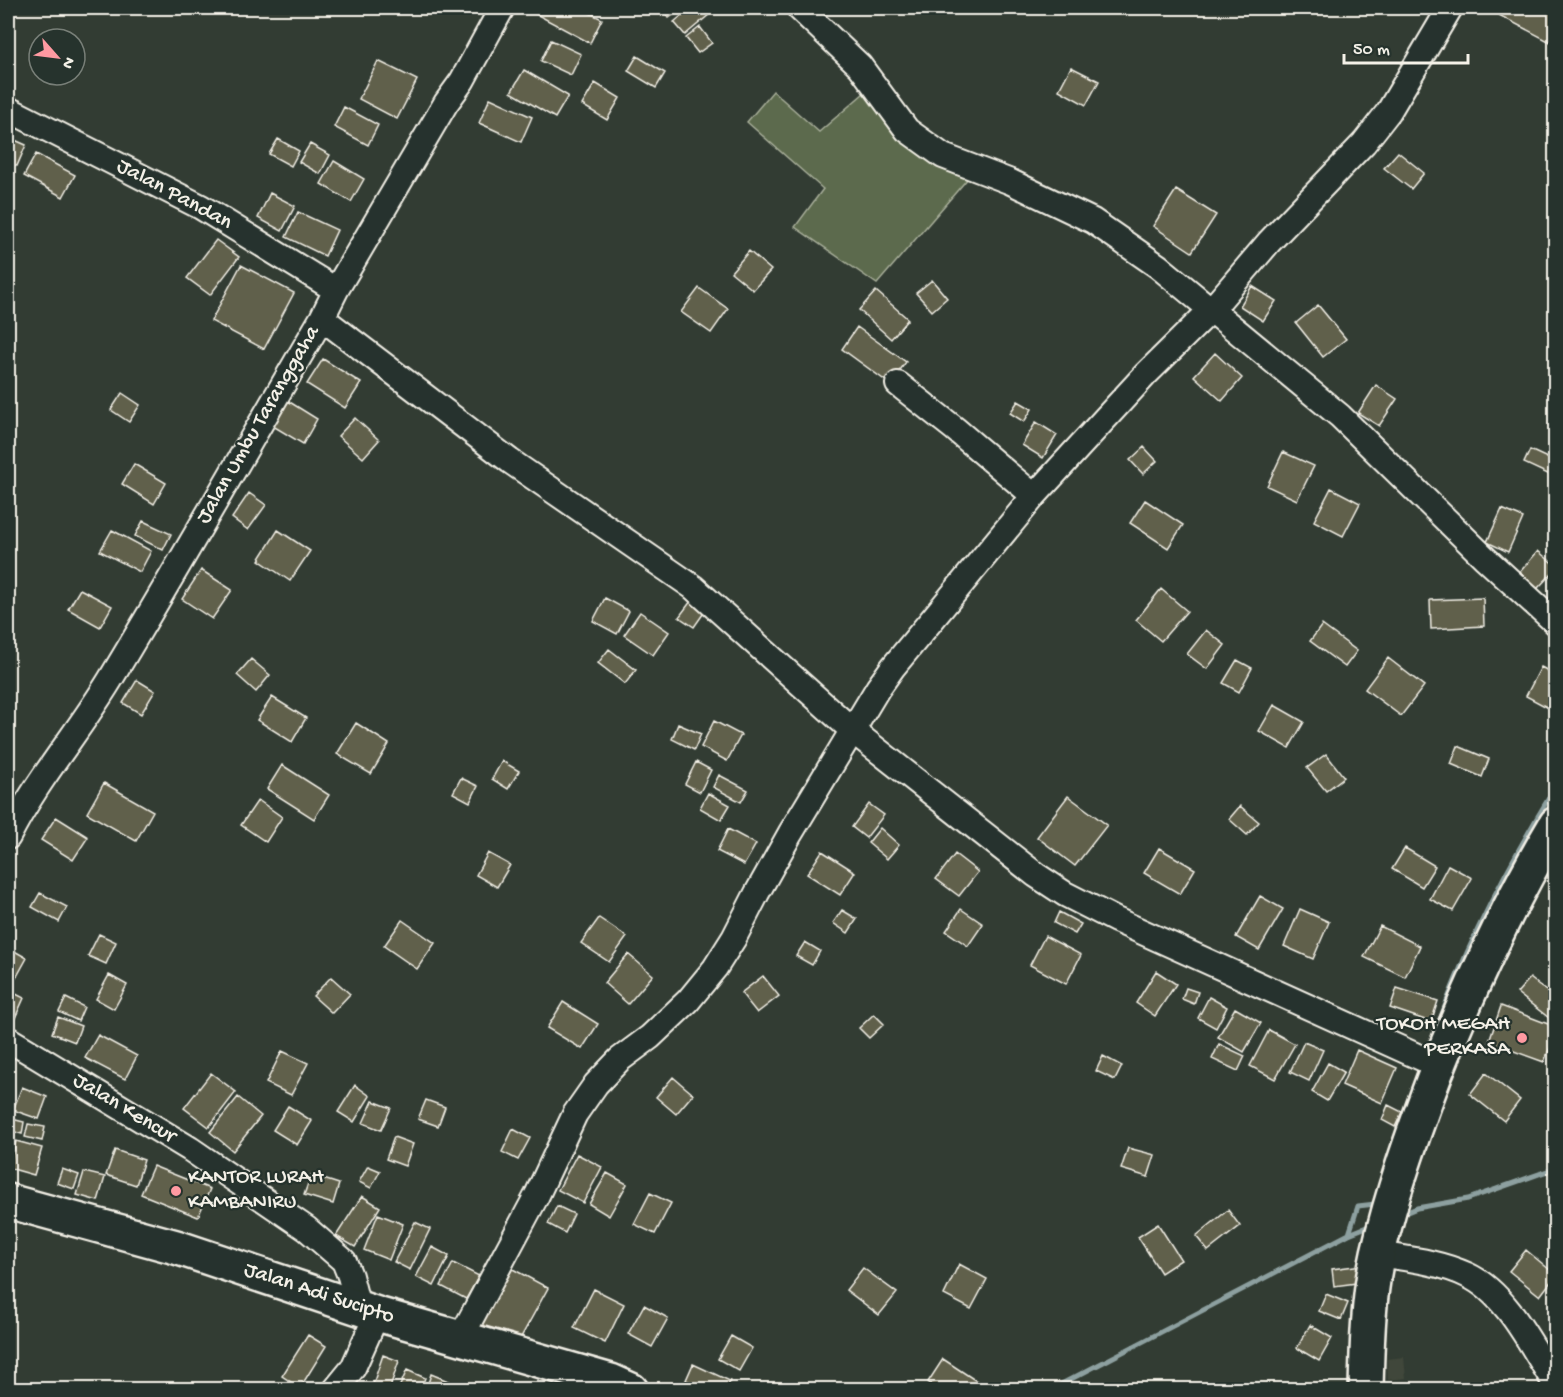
<svg xmlns="http://www.w3.org/2000/svg" width="1563" height="1397" font-family="'Gochi Hand',sans-serif">
  <rect width="100%" height="100%" fill="#323c33"/>
  <filter id="ink" filterUnits="userSpaceOnUse"><feTurbulence type="fractalNoise" baseFrequency=".0167" numOctaves="2"/><feDisplacementMap in="SourceGraphic" scale="12" xChannelSelector="R" yChannelSelector="G"/><feConvolveMatrix kernelMatrix="1 2 1 2 8 2 1 2 1" color-interpolation-filters="sRGB"/></filter>
  <g filter="url(#ink)">
    <path fill="#40473a" d="M1404,1357L1406,1378L1388,1380L1387,1359Z"/>
    <path fill="#5c6b4d" stroke="#a8ae9a" stroke-width="1.5" d="M871,87L975,170L877,284L795,227L823,189L747,122L773,91L819,132Z"/>
    <g fill="none" stroke-linecap="round" stroke-linejoin="round">
      <path stroke="#8da0a0" stroke-width="5" d="M1436,1031C1465,946 1509,863 1556,786
        M1400,1215L1417,1208L1468,1199L1556,1168
        M1349,1234L1358,1206L1375,1204L1377,1198
        M1050,1390L1349,1234L1374,1224"/>
    </g>
    <path fill="#61604b" stroke="#f4f1e8" stroke-width="1.5" d="M537,8H580L602,19L590,43L534,13Z
      M661,8H683L669,18Z
      M691,8H704L710,14L685,35L674,22Z
      M1501,8H1556V45L1497,14Z
      M700,27L712,43L698,53L686,38Z
      M551,40L581,54L571,75L541,61Z
      M637,56L665,73L656,88L628,71Z
      M378,61L417,80L397,119L359,99Z
      M1071,67L1099,81L1086,105L1059,90Z
      M524,70L568,96L555,118L511,92Z
      M595,83L620,98L607,120L582,105Z
      M490,98L532,117L521,142L479,123Z
      M344,107L378,125L368,145L334,127Z
      M8,137L26,145L17,166L8,162Z
      M278,139L299,151L291,166L269,154Z
      M310,144L330,155L320,174L299,162Z
      M1398,152L1424,173L1411,189L1384,168Z
      M36,154L75,175L63,197L24,176Z
      M334,161L364,179L351,202L321,184Z
      M1176,190L1216,215L1192,252L1153,226Z
      M270,193L295,206L282,231L258,218Z
      M298,212L337,230L325,256L286,237Z
      M216,240L239,257L210,295L187,278Z
      M749,251L771,270L753,290L731,272Z
      M241,265L294,293L264,349L211,321Z
      M932,280L947,298L932,311L916,293Z
      M1252,286L1276,301L1263,321L1240,306Z
      M699,288L728,309L711,333L681,312Z
      M876,291L908,319L891,339L859,310Z
      M1318,305L1346,339L1323,357L1296,323Z
      M857,327L906,362L890,384L842,349Z
      M1215,353L1242,378L1222,401L1194,376Z
      M323,359L361,383L345,408L307,384Z
      M1376,385L1397,399L1379,426L1358,413Z
      M122,393L140,405L129,422L111,410Z
      M288,401L317,419L303,444L273,426Z
      M1018,401L1032,409L1024,422L1010,413Z
      M355,418L379,440L363,458L338,436Z
      M1036,422L1057,435L1043,458L1022,445Z
      M1144,447L1157,461L1143,474L1130,460Z
      M1530,450L1556,462L1550,475L1524,463Z
      M1283,452L1314,466L1297,500L1267,486Z
      M134,464L166,483L154,504L122,484Z
      M1331,488L1360,503L1343,536L1314,521Z
      M249,493L266,505L248,530L232,518Z
      M1145,500L1183,525L1168,548L1130,523Z
      M1502,509L1523,518L1508,552L1487,542Z
      M143,521L171,534L163,550L135,536Z
      M112,530L151,551L140,572L100,551Z
      M278,530L310,551L290,581L259,560Z
      M1538,551L1556,566V569L1537,589L1519,573Z
      M201,570L232,590L212,619L182,599Z
      M80,589L112,606L100,627L68,609Z
      M1161,589L1187,611L1161,641L1136,620Z
      M694,597L708,607L694,627L679,617Z
      M605,598L629,611L617,634L593,621Z
      M1483,598L1484,626L1431,629L1430,600Z
      M640,612L669,632L653,655L624,635Z
      M1322,625L1357,651L1345,667L1310,641Z
      M1206,630L1225,645L1207,669L1187,654Z
      M609,649L636,670L625,684L598,663Z
      M1388,658L1424,686L1401,716L1365,689Z
      M251,659L270,675L256,692L237,675Z
      M1237,660L1252,668L1239,692L1223,683Z
      M1541,667L1556,675V712L1526,696Z
      M137,680L155,691L141,714L123,703Z
      M272,697L306,718L292,742L257,720Z
      M1274,705L1304,722L1289,748L1259,731Z
      M714,721L741,735L727,761L701,747Z
      M356,723L389,744L371,774L337,754Z
      M678,724L701,734L694,750L672,739Z
      M1458,746L1489,759L1482,777L1451,764Z
      M1326,754L1344,777L1326,791L1307,768Z
      M502,761L519,771L508,789L492,779Z
      M696,762L711,770L700,792L685,784Z
      M282,765L329,795L314,819L267,789Z
      M719,775L748,790L741,802L713,787Z
      M461,778L478,786L470,802L453,793Z
      M104,783L153,811L136,841L87,813Z
      M708,793L730,805L721,820L700,808Z
      M1068,796L1107,825L1075,866L1037,837Z
      M258,800L282,817L266,842L241,825Z
      M869,804L884,815L866,838L852,827Z
      M1240,806L1259,822L1247,835L1229,819Z
      M56,817L88,837L73,860L41,840Z
      M880,828L899,845L887,859L868,843Z
      M728,829L756,844L744,865L717,851Z
      M1159,848L1195,869L1180,894L1144,873Z
      M1405,848L1435,866L1422,887L1392,869Z
      M822,851L855,872L840,895L807,874Z
      M488,853L510,865L497,887L476,875Z
      M955,854L978,872L959,896L936,879Z
      M1448,865L1472,878L1453,911L1430,899Z
      M40,893L67,907L59,922L32,907Z
      M1260,896L1283,909L1259,950L1236,937Z
      M961,909L983,924L968,946L946,931Z
      M1300,909L1329,922L1313,959L1284,946Z
      M842,910L857,919L848,933L833,923Z
      M1059,912L1081,924L1075,934L1054,923Z
      M599,918L627,937L609,962L581,943Z
      M402,920L435,943L417,969L384,946Z
      M1380,926L1420,946L1405,977L1364,957Z
      M99,934L116,942L106,964L88,956Z
      M1045,936L1081,955L1066,984L1030,965Z
      M805,942L820,951L812,965L796,956Z
      M9,948L27,958L16,978L8,973Z
      M628,954L653,975L628,1004L604,983Z
      M1156,971L1176,984L1155,1016L1136,1003Z
      M109,975L127,985L114,1009L96,999Z
      M763,976L779,996L757,1013L741,993Z
      M331,977L350,994L332,1013L313,996Z
      M1530,978L1556,998V1018L1553,1021L1517,993Z
      M1186,988L1198,992L1194,1004L1182,999Z
      M1397,988L1438,1001L1431,1022L1390,1008Z
      M8,990L24,998L15,1018L8,1015Z
      M1209,997L1227,1007L1216,1028L1198,1018Z
      M66,998L84,1007L78,1021L59,1012Z
      M563,1002L598,1024L582,1049L547,1028Z
      M1501,1006L1556,1027V1033L1544,1062L1489,1042Z
      M1235,1008L1261,1023L1244,1052L1218,1037Z
      M874,1014L884,1024L869,1038L859,1028Z
      M58,1017L81,1026L75,1042L52,1033Z
      M1269,1030L1295,1044L1275,1079L1250,1066Z
      M98,1035L137,1056L125,1079L85,1058Z
      M1304,1042L1323,1050L1309,1081L1290,1072Z
      M1219,1044L1245,1056L1238,1071L1212,1059Z
      M1357,1050L1397,1068L1382,1103L1342,1085Z
      M282,1051L308,1063L291,1095L266,1083Z
      M1103,1056L1122,1066L1115,1080L1096,1071Z
      M1328,1063L1344,1072L1327,1101L1312,1092Z
      M211,1073L236,1092L209,1127L184,1108Z
      M1486,1073L1520,1100L1504,1121L1470,1094Z
      M673,1077L693,1094L676,1114L656,1097Z
      M355,1085L370,1096L354,1122L338,1112Z
      M22,1087L47,1097L39,1119L13,1110Z
      M238,1097L261,1116L233,1151L210,1132Z
      M426,1100L445,1107L438,1126L418,1119Z
      M373,1101L391,1108L381,1130L363,1123Z
      M1388,1105L1402,1112L1395,1127L1382,1120Z
      M288,1106L312,1121L297,1145L273,1130Z
      M8,1118L24,1122L22,1134L8,1130Z
      M28,1124L45,1127L42,1141L25,1137Z
      M513,1129L530,1138L518,1160L502,1152Z
      M394,1137L413,1144L405,1166L386,1159Z
      M16,1141L42,1148L34,1175L9,1168Z
      M1128,1148L1155,1155L1148,1177L1121,1169Z
      M115,1150L144,1160L136,1185L106,1175Z
      M577,1154L602,1167L583,1203L558,1190Z
      M153,1166L210,1189L198,1217L141,1194Z
      M368,1166L380,1171L371,1188L359,1182Z
      M62,1169L79,1175L74,1189L57,1183Z
      M84,1172L105,1177L98,1201L77,1195Z
      M607,1173L627,1184L609,1216L589,1204Z
      M311,1175L339,1184L333,1204L304,1195Z
      M650,1193L671,1203L655,1234L634,1224Z
      M362,1196L380,1207L355,1247L336,1236Z
      M557,1206L574,1214L565,1233L548,1224Z
      M1228,1210L1240,1226L1208,1251L1196,1236Z
      M378,1214L403,1224L389,1260L364,1250Z
      M415,1222L430,1229L410,1270L394,1262Z
      M1158,1224L1181,1260L1161,1273L1138,1237Z
      M432,1247L449,1256L434,1286L416,1277Z
      M1526,1250L1556,1275L1540,1296L1509,1271Z
      M453,1263L479,1276L466,1299L441,1286Z
      M959,1264L987,1279L971,1309L944,1295Z
      M1362,1265L1364,1282L1334,1286L1332,1269Z
      M509,1267L548,1288L514,1350L475,1329Z
      M863,1268L897,1293L879,1315L846,1290Z
      M594,1289L624,1304L605,1343L574,1328Z
      M1326,1294L1348,1303L1341,1320L1319,1311Z
      M644,1305L668,1318L652,1347L628,1334Z
      M1310,1325L1332,1338L1319,1361L1297,1348Z
      M308,1335L326,1346L300,1388L282,1376Z
      M731,1336L752,1348L739,1371L718,1359Z
      M383,1355L399,1361L389,1390H371Z
      M943,1359L978,1382L973,1390H939L928,1382Z
      M693,1364L730,1381L726,1390H706L686,1380Z
      M407,1370L425,1378L420,1390H398Z
      M431,1374L453,1383L451,1390H426Z"/>
    <g fill="none" stroke-linecap="round" stroke-linejoin="round">
      <g stroke="#f4f1e8" stroke-width="28">
        <path id="minor" d="M799,8L860,66L907,130L943,156L1011,182L1093,221L1158,266L1340,416L1485,558L1556,623
          M8,109L201,207L336,290
          M322,318L510,461L693,587L853,731L1036,875L1065,894L1116,920L1439,1066
          M898,384L955,429L1034,496
          M8,837C36,781 77,734 110,680C182,561 251,439 322,318L336,290L446,103L462,81L502,8
          M8,1039L190,1149L307,1229L344,1261L350,1276L358,1307
          M1378,1254C1408,1259 1439,1262 1467,1275C1507,1293 1533,1349 1556,1385
          M460,1339L537,1195L575,1114L596,1084L619,1060L650,1037L688,1001L715,968L734,938L757,893L790,834L878,688L893,667L1034,496L1146,374L1212,309L1269,242L1364,143L1389,111L1450,8
          M335,1390L353,1368L377,1314"/>
      </g>
      <g stroke="#f4f1e8" stroke-width="38">
        <path id="highway" d="M8,1201L176,1247L377,1314L611,1381L631,1390
          M1366,1390C1367,1344 1368,1298 1378,1253C1392,1192 1413,1134 1435,1075C1469,989 1508,904 1556,824"/>
      </g>
      <use href="#minor" stroke="#26332d" stroke-width="24"/>
      <use href="#highway" stroke="#26332d" stroke-width="33"/>
    </g>
  </g>
  <g fill="#ff9aa2" stroke="#26332d" stroke-width="2">
    <circle cx="1522" cy="1038" r="6"/>
    <circle cx="176" cy="1191" r="6"/>
  </g>
  <g text-anchor="middle" dominant-baseline="central" stroke-width="4.5" stroke-linejoin="round" paint-order="stroke">
    <g font-size="22" fill="#f4f1e8" stroke="#26332d">
      <text transform="translate(174 195) rotate(28)">Jalan Pandan</text>
      <text transform="translate(259 425) rotate(-60)">Jalan Umbu Taranggaha</text>
      <text transform="translate(124 1109) rotate(31)">Jalan Kencur</text>
      <text transform="translate(319 1294) rotate(18)">Jalan Adi Sucipto</text>
    </g>
    <g font-size="22" fill="#f4f1e8" stroke="#26332d" text-anchor="end">
      <text x="1510" y="1025">TOKOH MEGAH<tspan x="1510" dy="25">PERKASA</tspan></text>
      <text x="188" y="1178" text-anchor="start">KANTOR LURAH<tspan x="188" dy="25">KAMBANIRU</tspan></text>
    </g>
  </g>
  <rect width="1563" height="1397" fill="none" stroke="#26332d" stroke-width="30"/>
  <rect x="15" y="15" width="1533" height="1367" fill="none" stroke="#f4f1e8" stroke-width="2" filter="url(#ink)"/>
  <g transform="translate(57 57) rotate(118)"><circle r="28" fill="#26332d" stroke="#787f78" stroke-width="1.5"/>
  <path d="M0-4.5L10 22L0 15L-10 22Z" fill="#ff9aa2"/>
  <text y="-9" font-size="16" font-weight="bold" text-anchor="middle" fill="#f4f1e8">N</text>
  </g>
  <path d="M1344 54v9h124v-9" fill="none" stroke="#f4f1e8" stroke-width="3"/>
  <text x="1353" y="54" font-size="18" fill="#f4f1e8" stroke="#26332d" stroke-width="4.5" paint-order="stroke">50 m</text>
</svg>
